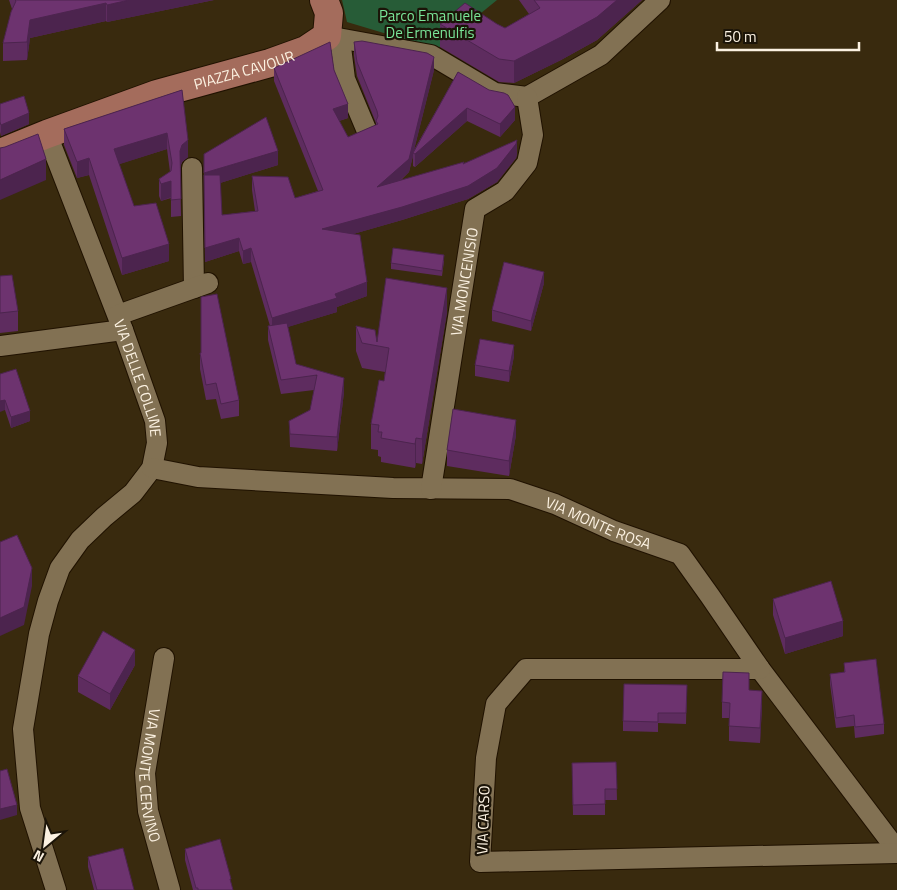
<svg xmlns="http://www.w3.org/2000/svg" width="897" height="890" font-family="'Titillium Web',sans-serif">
  <rect width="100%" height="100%" fill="#392a0e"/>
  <path fill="#275c37" d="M342,0H497L437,49L347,22Z"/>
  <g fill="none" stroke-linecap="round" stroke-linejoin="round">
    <g stroke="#201200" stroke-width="22">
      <g id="street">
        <path d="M327,36L431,55L495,93L527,97L601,55L660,0"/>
        <path d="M340,39L345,79L366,129"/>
        <path id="s1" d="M47,134L123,330L155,421L157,443L152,468L146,476L133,493L104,517L80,540L60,568L48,601L39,634L23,729L30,808L56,890"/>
        <path d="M192,168L194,288"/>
        <path d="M118,315L208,283"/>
        <path d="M0,346L123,330"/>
        <path id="s2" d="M152,468L198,477L393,488L510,489L555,504L614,531L680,554L710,596L760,669L897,850"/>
        <path id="s3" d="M431,489L475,209L505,191L527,163L533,135L527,97"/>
        <path id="s4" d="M164,658L145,773L148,811L170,890"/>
        <path d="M760,669H526L496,704L486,758L480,862L897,853"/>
      </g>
    </g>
    <g stroke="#201200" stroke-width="30">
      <g id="secondary">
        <path id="s5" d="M0,153L47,134L157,94L270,63L306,50L327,36L329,13L324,0"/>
      </g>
    </g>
    <use href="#street" stroke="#827153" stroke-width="20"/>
    <use href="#secondary" stroke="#a46c5c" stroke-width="28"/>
  </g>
  <path fill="#5e2c5f" d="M9,0H214L107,22L106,21L30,38L27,60L3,61V43L12,9Z
    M519,0H642L597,40L561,60L514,83L499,82L440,47V24H497L505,28L529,14Z
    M354,42L434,70L414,150L458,72L515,120L500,137L467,121L415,167L413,166V156L409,172L400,181L464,163L517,154L516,158L497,182L468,199L402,220L353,234L367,296L337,307V312L287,327L296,364L344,392L337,451L290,447L289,421L310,410L314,390L281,394L268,340V326H270L251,262L243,264L239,251L205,262L204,154L278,165L220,183L222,215L255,211L252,190V176L295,198L318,191L274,81V68L334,70L348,118L339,121L348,137L376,125V123L357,76L354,56Z
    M182,90L188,157L182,162L180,167L181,216L171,217V198L161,201L159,196V179L170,172L167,149L119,164L134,206L169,261L122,275L89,175L77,178L64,145V129Z
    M0,104L29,124L1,136L0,132Z
    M444,261L442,276L391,269V263Z
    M0,276L18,311V331L0,333Z
    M544,283L531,331L492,321V310Z
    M447,312L422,464L416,463L415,468L381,462V457L378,456V450L371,449V424L384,381L385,372L362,368L356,351V326L377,342Z
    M200,353H201L239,400V416L221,419L216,399L206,400L200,369Z
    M514,356L509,382L475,376V365Z
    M0,374L30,421L11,428L5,410Z
    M516,435L509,476L447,466V450Z
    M773,599L843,636L785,654L773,615Z
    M844,663L884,724V734L855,738L854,726L836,728L830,684V674L844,672Z
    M135,665L110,710L78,692V676Z
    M687,685L686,724L658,723V732L623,731V721Z
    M749,690L762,706L760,743L729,741V718H722V702Z
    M616,762L617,800H605V815H573L572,774Z
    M185,849L231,883L233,890H193L185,860Z
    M88,857L134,890H94L88,867Z"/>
  <path fill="#4c244e" d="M129,0H214L107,22V5Z
    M617,0H642L597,40L561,60L514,83V61Z
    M106,3V21L30,38L27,60V42L30,20Z
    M434,57V70L413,154V153V156L409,172L377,201V187Z
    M348,104V118L333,123V109Z
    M515,107V120L500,137V124Z
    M467,108V121L415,167V154Z
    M29,113V124L1,136V125Z
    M167,133V149L114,166V149Z
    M188,140V157L182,162L180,168V151L182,145Z
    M517,140V154L516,158L497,182L468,199L402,220L322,243V229Z
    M278,151V165L204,188V173Z
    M89,158V175L77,178V162Z
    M46,159V180L0,200V180Z
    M171,181V197L161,201V184Z
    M239,238V251L205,262V248Z
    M169,244V261L122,275V258Z
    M251,248V262L243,264V251Z
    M544,272V283L531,331V321Z
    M367,282V296L337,307V312L272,332V318Z
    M447,288V312L422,464V439Z
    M514,345V356L509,382V371Z
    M344,378V392L337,451V437Z
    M5,400V410L0,412V401Z
    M30,411V421L11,428V417Z
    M516,420V435L509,476V461Z
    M416,438V463L415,468V444Z
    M32,568V586L24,625L0,636V618Z
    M843,621V636L785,654V638Z
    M135,650V665L110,710V694Z
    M762,691V706L760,743V728Z
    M17,805V815L0,820V809Z"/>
  <path fill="#6d336f" stroke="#4c244e" d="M15,0H129L107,5L106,3L30,20L27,42L3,43L11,12L16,1Z
    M534,0H617L597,17L561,37L514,61L499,59L440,24L465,3L497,24L505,28L540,8Z
    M362,41L427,53L434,57L409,159L377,187L464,162L463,164L517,140L516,144L497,168L468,186L402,207L322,229L360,235L367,282L335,294L337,298L272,318L251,248L243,251L239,238L205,248L204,175H220L222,215L258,211L252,176L288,177L295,198L323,190L274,68L330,42L334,70L348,104L333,109L348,137L378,124L376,121L378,116L377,111L357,62L354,42Z
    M458,72L489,90L504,93L508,95L515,107L500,124L467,108L415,154L413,153Z
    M182,90L188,140L182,145L180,151L181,199L171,200V181L161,184L159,179L171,171L172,163L167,133L114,149L134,206L156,203L169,244L122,258L89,158L77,162L64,129Z
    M24,96L29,113L1,125L0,122V104Z
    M266,117L278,151L204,173V154Z
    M38,134L46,159L0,180V148L5,147Z
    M393,248L444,255L442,271L391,263Z
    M504,262L544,272L531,321L492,310Z
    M12,275L18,311L0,313V276Z
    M386,278L447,288L422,439L416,438L415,444L381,438L382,432H378L379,425L371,424L379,380L384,381L389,348L362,343L356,326L375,330L377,342Z
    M217,294L239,400L221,404L216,383L206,385L200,353H201V297Z
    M287,323L296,364L344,378L337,437L290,434L289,421L310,410L317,375L281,380L268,326Z
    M480,339L514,345L509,371L475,365Z
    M16,369L30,411L11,417L5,400L0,401V374Z
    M453,409L516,420L509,461L447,450Z
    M17,535L32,568L24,607L0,618V542Z
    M831,581L843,621L785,638L773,599Z
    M103,631L135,650L110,694L78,676Z
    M876,659L884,724L855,727L854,715L836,718L830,674L845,672L844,663Z
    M723,672L749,673V690L762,691L760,728L729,726L730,703L722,702Z
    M624,684L687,685L686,713H658V722L623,721Z
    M616,762L617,789H605V804L573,805L572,763Z
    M7,769L17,805L0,809V771Z
    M220,839L231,879H230L233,890H198V888H196L185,849Z
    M123,848L134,890H97L88,857Z"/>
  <g text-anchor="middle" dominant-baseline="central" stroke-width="4.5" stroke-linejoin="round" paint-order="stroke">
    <g font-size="15" fill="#79e598" stroke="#1b1408">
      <text x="430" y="15">Parco Emanuele<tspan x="430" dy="17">De Ermenulfis</tspan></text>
    </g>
    <g font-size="15" fill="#fcf2e2" stroke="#1b1408">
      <text stroke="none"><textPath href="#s5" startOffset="258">PIAZZA CAVOUR</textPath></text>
      <text stroke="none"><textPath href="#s3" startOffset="210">VIA MONCENISIO</textPath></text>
      <text stroke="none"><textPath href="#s1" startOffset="261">VIA DELLE COLLINE</textPath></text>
      <text stroke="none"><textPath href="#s2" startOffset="454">VIA MONTE ROSA</textPath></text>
      <text stroke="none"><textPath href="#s4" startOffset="119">VIA MONTE CERVINO</textPath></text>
      <text transform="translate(483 820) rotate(-88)">VIA CARSO</text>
    </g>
  </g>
  <g transform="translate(45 845) rotate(209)" stroke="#1b1408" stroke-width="4" paint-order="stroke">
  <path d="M0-4L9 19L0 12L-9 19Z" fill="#fcf2e2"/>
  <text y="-8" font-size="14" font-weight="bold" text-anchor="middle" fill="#fcf2e2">N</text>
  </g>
  <path d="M717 42v8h142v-8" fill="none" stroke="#fcf2e2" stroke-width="2.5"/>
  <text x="724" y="42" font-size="15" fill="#fcf2e2" stroke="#1b1408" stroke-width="4" paint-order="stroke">50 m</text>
</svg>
